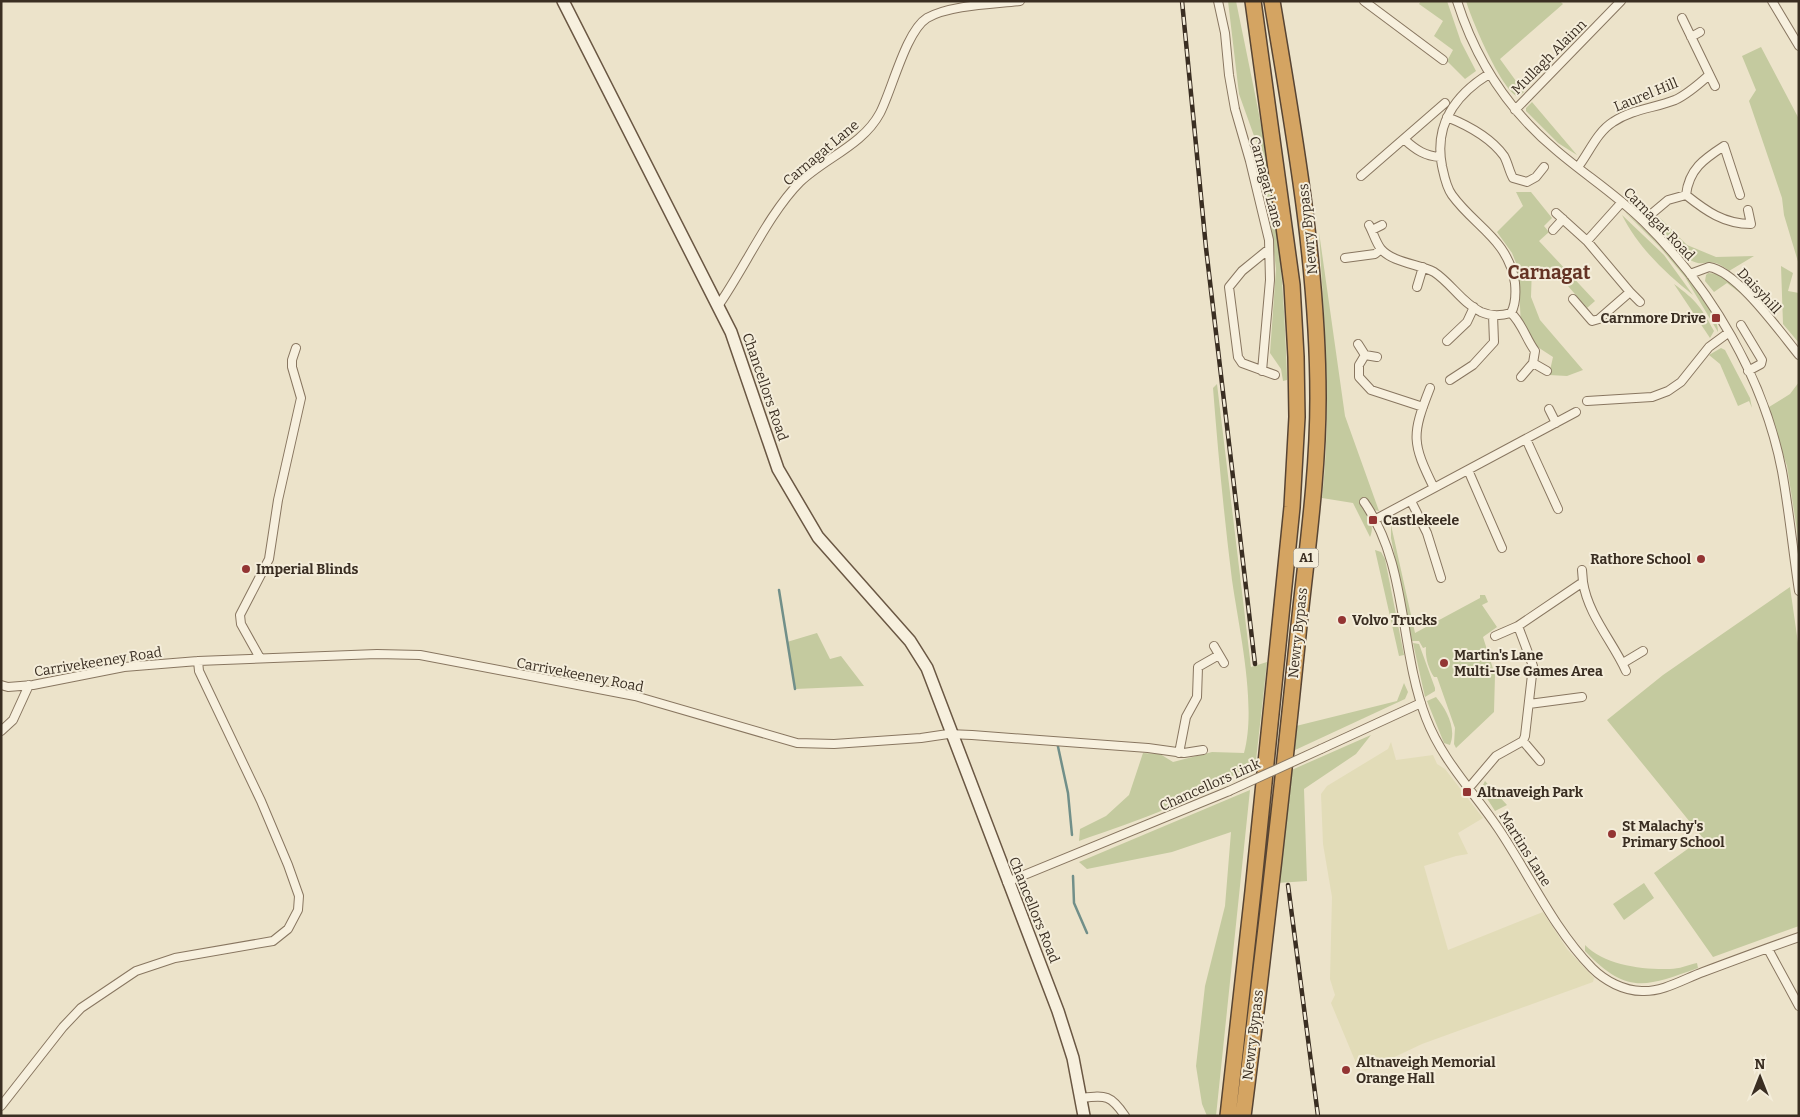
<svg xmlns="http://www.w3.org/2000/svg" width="1800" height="1117" font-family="Bitter,serif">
  <rect width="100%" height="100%" fill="#ece3ca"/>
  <path fill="#e2dcb8" d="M1391,742L1396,760L1433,755L1437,764L1445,769L1483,818L1458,833L1468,854L1456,856L1424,866L1448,950L1543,912L1567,949L1594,978L1593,982L1422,1044L1365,1071L1356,1063L1331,1003L1335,995L1330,979L1332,897L1323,844L1321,794L1327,786L1388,749Z"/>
  <path fill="#c4ca9f" d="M1228,1H1236C1250,71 1266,141 1275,212C1282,266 1285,321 1287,376V380L1283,381L1281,369L1270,353L1276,269L1269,210L1258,147L1239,94Z
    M1421,1H1447L1461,42L1476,71L1465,79L1447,61L1453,50L1434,36L1443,21L1419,4Z
    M1466,1H1560L1563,4L1500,59L1524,92L1518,97C1501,89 1472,21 1466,1Z
    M1761,47L1799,119V265L1784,215L1782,198L1749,101L1756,90L1742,56Z
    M1532,102L1577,155L1558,143L1526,111V108Z
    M1516,192H1531L1552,218L1544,226L1549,232L1539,241L1595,301L1587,308L1555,271L1532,266L1531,297L1540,320L1583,370L1567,376L1549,375L1553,357L1533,344L1521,326L1518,268L1512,253L1497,232L1523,206Z
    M1625,212C1646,228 1720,307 1718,332L1685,277L1659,246Z
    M1622,215L1664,255L1693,295C1665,273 1638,247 1622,215Z
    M1658,216L1687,245L1716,257L1754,256L1729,271C1710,255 1706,268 1692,261C1679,254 1667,235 1657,223Z
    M1319,232L1345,416L1379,511L1374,510L1365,499L1359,501C1366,512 1376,524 1370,537L1353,503L1322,498C1332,410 1324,321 1319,232Z
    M1781,266L1793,273L1788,291L1799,293V343L1783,324Z
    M1708,273C1723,273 1734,286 1744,296L1727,283L1714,292L1705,281L1706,275Z
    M1674,284C1697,301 1701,307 1714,331L1710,338Z
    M1721,348L1725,350L1750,398L1752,408L1749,401L1738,406L1720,364L1709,355Z
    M1756,376L1769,407L1790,394L1799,382V543L1787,466Z
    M1217,384L1251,667L1267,662L1256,760C1206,798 1138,820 1079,841L1080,829L1106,816L1129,795L1143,753L1160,754L1173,762L1212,752L1244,753C1257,706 1239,629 1232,580C1224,516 1218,452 1213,388Z
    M1391,525L1415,633L1480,598V595H1485L1488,602L1482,605L1497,627L1483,637L1495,675L1494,712L1456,748L1454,744L1455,728L1437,677H1434C1428,668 1425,656 1426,647L1423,648L1419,641H1412L1391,538Z
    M1375,550L1381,552L1385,559L1404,655L1399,656Z
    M1790,587L1799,650V926L1713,957L1654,873L1703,838L1607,720L1663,675Z
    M817,633L830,659L841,656L864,686L795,689L787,642Z
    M1413,643L1419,644L1435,688V691L1425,697Z
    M1404,683L1408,692L1405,699L1293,751L1296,726L1397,701Z
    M1436,697C1446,709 1457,728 1450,745L1444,743L1427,701Z
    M1371,735L1356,754L1304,789L1307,881L1277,883L1287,772Z
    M1485,781L1507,805L1495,811L1481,789Z
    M1250,790L1216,1116H1207L1202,1104L1196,1066L1205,986L1225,906L1231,832L1172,852L1087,869L1079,862Z
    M1644,883L1654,898L1624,920L1613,904Z
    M1585,945C1604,965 1643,970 1670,969C1679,969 1688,965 1697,963L1698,968C1645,987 1627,995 1585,951Z"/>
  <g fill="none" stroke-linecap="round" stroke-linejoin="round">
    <path stroke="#718f89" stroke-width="2.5" d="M779,590L795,689
      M1057,742L1068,793L1072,835
      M1073,876L1074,903L1087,933"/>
    <g stroke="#887660" stroke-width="10">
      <path id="street" d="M1218,1L1225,33L1229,75L1235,109L1250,161L1269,240L1270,280L1262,371
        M1364,1L1443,60
        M1457,1C1476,61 1508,110 1556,150C1585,175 1617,195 1644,222C1711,288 1764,378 1782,471C1789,510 1793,551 1799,591
        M1772,1L1799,46
        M1682,18L1715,86
        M1691,37L1700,32
        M1515,110L1621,1
        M1447,117C1467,125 1491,138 1504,156C1508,163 1509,171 1513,178L1527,182L1536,177L1544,167
        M1405,140C1416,150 1425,156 1440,157
        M1578,167C1589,153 1597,132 1613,122C1632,109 1655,108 1675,100C1688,94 1699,84 1709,75
        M1361,176L1445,103
        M1686,195C1706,211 1724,224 1751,224L1748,210
        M1556,213L1587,241
        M1643,221L1668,200L1686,195C1689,169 1704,159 1724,146L1740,195
        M1369,225C1373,232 1376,243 1381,249C1393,263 1419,264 1434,272C1451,283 1462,303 1481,312C1490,316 1501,316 1511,313C1516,304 1516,294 1515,283C1508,239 1475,227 1452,195C1446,187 1444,175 1442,166C1434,125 1455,95 1489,74
        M1372,230L1382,225
        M1553,230L1563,219
        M1269,249L1242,271L1229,287L1238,357L1242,363L1275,375
        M1345,258L1375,254L1381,249
        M1690,274L1709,267C1737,271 1780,332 1799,355
        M1417,287L1423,267
        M1630,292L1640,302
        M1573,299L1592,321L1599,319L1630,292L1587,241L1622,202
        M718,306C744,269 769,213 800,182C825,158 863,145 880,113C892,90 906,31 927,18C949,5 994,4 1020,1
        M1511,313C1522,323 1526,339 1535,351L1533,363L1521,377
        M1741,325L1762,360L1761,364L1748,371
        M1447,341L1467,322L1474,307
        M1358,344L1365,355L1377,357
        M1365,355L1359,365V377L1371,390L1423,407
        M1533,363L1547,371
        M1450,380L1473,365L1494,342L1493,315
        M1430,388C1411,436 1412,443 1434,488
        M1587,401L1652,397L1668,391L1681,382L1709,347L1728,333
        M1549,409L1556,423
        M1526,439L1558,509
        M1468,470L1502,548
        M1411,501L1427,533L1441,578
        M1364,502C1408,564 1399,648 1426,718C1442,760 1473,791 1498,828C1529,874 1553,928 1592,968C1605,981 1624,991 1642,991C1663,992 1684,979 1703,972C1735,960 1767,948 1799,937
        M1376,519L1576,412
        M1582,570L1583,582
        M1495,636L1518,626
        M1214,646L1224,663
        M260,658L241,624L240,615L269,559L278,500L301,398L292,367V360L296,348
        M1623,663L1643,651
        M1,685L8,687L33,685L124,667L198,661L377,654L420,655L635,696L797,743L834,744L921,738L948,734L972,735L1148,748L1184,753L1203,750
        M1529,704L1582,697
        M1,731L13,720L29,685
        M1523,741L1540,761
        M1321,749L1421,703
        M1179,753L1186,717L1197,697L1198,667L1219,655
        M1468,789L1496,756L1523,741L1525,736L1533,666L1518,626L1583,582C1588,615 1613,642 1626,671
        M1007,882L1229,791
        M1768,949L1799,1006
        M1082,1098C1106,1095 1111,1095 1125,1116
        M1,1106L63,1027L81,1008L136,971L175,958L273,941L288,929L298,910L299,896L288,865L261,801L199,671L198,661"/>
    </g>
    <g stroke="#6a5743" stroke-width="14">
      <path id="secondary" d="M563,1L731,332L778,469L818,537L910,641L927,668L1058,1011L1073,1058L1084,1116"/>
    </g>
    <g stroke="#574433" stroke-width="18">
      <path id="highway" d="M1228,1116L1253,891L1292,507L1297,417L1296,357L1292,285L1253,1
        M1243,1116C1263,959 1281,802 1297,645C1305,563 1318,481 1318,398C1318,264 1294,133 1272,1"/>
    </g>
    <use href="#street" stroke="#f7f0de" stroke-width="8"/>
    <use href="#secondary" stroke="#f7f0de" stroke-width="11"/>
    <use href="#highway" stroke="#d4a462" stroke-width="15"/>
    <g stroke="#3a2e22" stroke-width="4.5">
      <path id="rail" d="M1182,1L1206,248L1255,664
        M1288,885L1318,1116"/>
    </g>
    <use href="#rail" stroke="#f4edda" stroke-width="2.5" stroke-dasharray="8" stroke-linecap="butt"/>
    <g stroke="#887660" stroke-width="10" stroke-linecap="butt">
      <path id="street-bridge" d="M1229,791L1321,749"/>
    </g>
    <use href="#street-bridge" stroke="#f7f0de" stroke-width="8"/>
  </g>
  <g fill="#933533" stroke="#f4edda" stroke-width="2">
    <rect x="1711" y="313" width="10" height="10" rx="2.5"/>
    <rect x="1368" y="515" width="10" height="10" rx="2.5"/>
    <circle cx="1701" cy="559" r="5"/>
    <circle cx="246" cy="569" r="5"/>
    <circle cx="1342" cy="620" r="5"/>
    <circle cx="1444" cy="663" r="5"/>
    <rect x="1462" y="787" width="10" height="10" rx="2.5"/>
    <circle cx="1612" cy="834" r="5"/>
    <circle cx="1346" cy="1070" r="5"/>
  </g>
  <g text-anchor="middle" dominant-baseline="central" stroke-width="4" stroke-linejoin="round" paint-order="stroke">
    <rect fill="#f4edda" stroke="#726759" stroke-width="1" x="1293.5" y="548.5" width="25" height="19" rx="4"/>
    <g font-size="12" font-weight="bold" fill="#3a2e22">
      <text x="1306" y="558">A1</text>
    </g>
    <g font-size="14" fill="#3a2e22" stroke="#f4edda">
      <text transform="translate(1549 57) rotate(-45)">Mullagh Alainn</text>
      <text transform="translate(1646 95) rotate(-22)">Laurel Hill</text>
      <text transform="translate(821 153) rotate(-40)">Carnagat Lane</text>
      <text transform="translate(1266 182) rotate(75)">Carnagat Lane</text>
      <text transform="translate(1659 224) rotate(46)">Carnagat Road</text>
      <text transform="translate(1308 229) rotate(-96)">Newry Bypass</text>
      <text transform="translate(1759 291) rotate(47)">Daisyhill</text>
      <text transform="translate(765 387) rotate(71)">Chancellors Road</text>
      <text transform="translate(1298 633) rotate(-84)">Newry Bypass</text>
      <text transform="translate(98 662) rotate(-9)">Carrivekeeney Road</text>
      <text transform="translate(580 675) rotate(11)">Carrivekeeney Road</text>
      <text transform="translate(1210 785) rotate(-24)">Chancellors Link</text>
      <text transform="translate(1525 849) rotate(58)">Martins Lane</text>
      <text transform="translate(1034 910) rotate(68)">Chancellors Road</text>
      <text transform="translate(1253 1035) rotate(-83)">Newry Bypass</text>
    </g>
    <g font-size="14" font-weight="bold" fill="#3a2e22" stroke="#f4edda" text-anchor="start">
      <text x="1706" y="318" text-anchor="end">Carnmore Drive</text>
      <text x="1383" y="520">Castlekeele</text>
      <text x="1691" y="559" text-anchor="end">Rathore School</text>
      <text x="256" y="569">Imperial Blinds</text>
      <text x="1352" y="620">Volvo Trucks</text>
      <text x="1454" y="655">Martin's Lane<tspan x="1454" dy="16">Multi-Use Games Area</tspan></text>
      <text x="1477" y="792">Altnaveigh Park</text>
      <text x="1622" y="826">St Malachy's<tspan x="1622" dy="16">Primary School</tspan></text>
      <text x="1356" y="1062">Altnaveigh Memorial<tspan x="1356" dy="16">Orange Hall</tspan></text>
    </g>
    <g font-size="19" font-weight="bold" fill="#643324" stroke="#f4edda">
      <text x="1549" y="272">Carnagat</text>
    </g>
  </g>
  <rect width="1800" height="1117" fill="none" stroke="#3a2e22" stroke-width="5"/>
  <g transform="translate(1760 1077)" stroke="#f4edda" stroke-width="4" paint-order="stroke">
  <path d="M0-4L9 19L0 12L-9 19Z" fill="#3a2e22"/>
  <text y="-8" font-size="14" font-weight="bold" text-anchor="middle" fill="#3a2e22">N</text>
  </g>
</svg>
